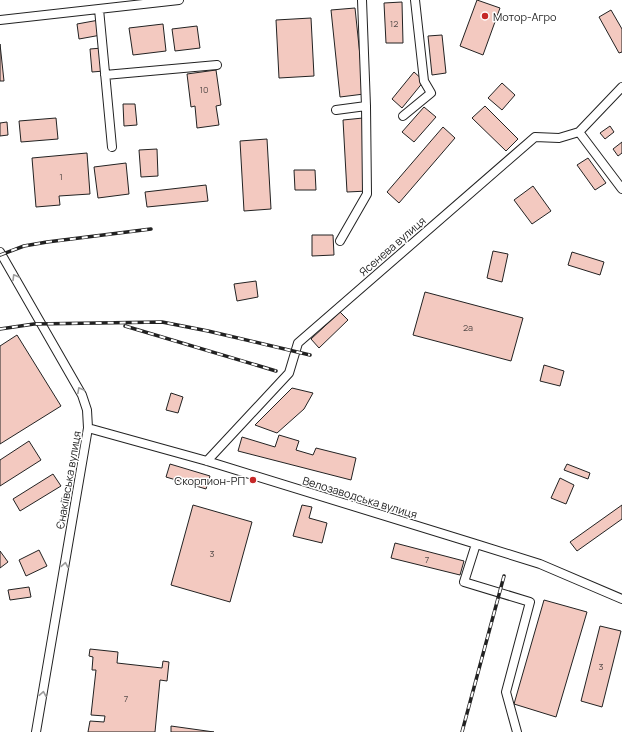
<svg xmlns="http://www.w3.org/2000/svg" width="622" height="732" font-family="Manrope,sans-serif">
  <rect width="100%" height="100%" fill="#fff"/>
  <path fill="#f3c9c0" stroke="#222" d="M477,0L500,8L483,55L460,46Z
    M402,2L403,43H386L384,3Z
    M355,8L364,94L340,97L331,10Z
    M611,10L622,29V52L619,53L599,17Z
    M311,18L314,76L279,78L276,20Z
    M99,20L101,35L79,39L77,24Z
    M163,24L166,51L133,55L129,28Z
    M197,26L200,48L175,51L172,29Z
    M442,35L446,73L432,75L428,36Z
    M0,44L4,81H0Z
    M102,48L104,71L92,72L90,49Z
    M216,70L221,105L216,106L219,125L197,128L195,106L191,107L187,74Z
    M414,72L424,81L402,108L392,99Z
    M502,83L515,95L502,110L488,98Z
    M123,104H135L137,125L124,126Z
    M485,106L518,139L506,151L472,118Z
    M424,107L436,117L414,142L402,132Z
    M56,118L58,139L21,142L19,121Z
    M363,118L368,191L347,192L343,120Z
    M7,122L8,135L0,136V123Z
    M610,126L614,132L605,139L600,133Z
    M443,127L455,138L399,203L387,192Z
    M267,139L271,209L244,211L240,141Z
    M622,142V153L618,156L613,149Z
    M157,149L158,176L141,177L139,150Z
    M87,153L90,194L59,196L60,205L36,207L32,158Z
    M588,158L606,183L595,190L577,165Z
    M126,163L129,194L98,198L94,167Z
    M294,170H315L316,190H295Z
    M206,185L208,201L147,207L145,192Z
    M533,186L551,211L532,224L514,200Z
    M312,235H333L334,255L312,256Z
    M493,251L508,254L502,282L487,278Z
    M572,252L604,262L600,275L568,265Z
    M256,281L258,297L237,301L234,284Z
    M425,292L523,318L511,361L413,335Z
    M340,312L348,320L319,348L311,339Z
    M17,335L61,406L0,444V346Z
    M544,365L564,371L560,386L540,381Z
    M292,388L313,393L304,409L277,433L255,425Z
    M171,393L183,397L178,413L166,410Z
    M279,435L299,441L296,450L313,455L316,448L356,458L351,480L238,451L242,437L275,447Z
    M29,441L41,460L0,486V460Z
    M170,464L210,476L206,489L166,477Z
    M567,464L590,473L588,479L564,470Z
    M53,474L61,486L20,511L13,499Z
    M560,478L574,485L566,504L551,498Z
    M193,505L252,522L230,602L171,585Z
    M302,505L312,507L309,518L327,523L322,543L293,536Z
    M622,505V519L577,551L570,542Z
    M395,543L464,561L460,575L391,558Z
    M39,550L47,566L26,576L19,560Z
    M0,551L8,562L0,568Z
    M29,587L31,597L10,600L8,590Z
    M544,600L587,612L556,717L514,704Z
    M600,626L621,631L602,707L581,701Z
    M90,649L118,652L117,663L162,668L163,661L169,662L167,681L160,680L155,732H88L90,721L104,722L105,716L91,715L96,670H92L93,657L89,656Z
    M171,726L214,732H171Z"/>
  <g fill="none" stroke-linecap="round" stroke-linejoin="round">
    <g stroke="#222" stroke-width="10">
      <path id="minor" d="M99,9L112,147
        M0,20L179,0
        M105,75L217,65
        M336,110L366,106L362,0
        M403,116L431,93L424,81L415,0
        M579,132L622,189
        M340,241L367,194L366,106
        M0,252L82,395L87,410L88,428L36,732
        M88,428L207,461L476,544L540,564L622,599
        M207,461L289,373L298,343L535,137L559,138L579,132L622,87
        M476,544L464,582L530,602L506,692L517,732"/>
    </g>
    <use href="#minor" stroke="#fff" stroke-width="8"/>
    <g stroke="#222" stroke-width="3.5">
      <path id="rail" d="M0,255L24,246L47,242L151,229
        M125,326L276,371
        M0,329L34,324L162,322L208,331L310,355
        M462,732L504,576"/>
    </g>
    <use href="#rail" stroke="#fff" stroke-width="2" stroke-dasharray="6" stroke-linecap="butt"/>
  </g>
  <defs><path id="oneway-chevron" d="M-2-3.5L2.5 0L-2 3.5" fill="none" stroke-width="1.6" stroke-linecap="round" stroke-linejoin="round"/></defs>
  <g stroke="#9c9c9c">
    <use href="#oneway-chevron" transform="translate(15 277) rotate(-121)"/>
    <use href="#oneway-chevron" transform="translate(80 390) rotate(-118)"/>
    <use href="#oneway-chevron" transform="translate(65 565) rotate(-80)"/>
    <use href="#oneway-chevron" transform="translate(43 694) rotate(-80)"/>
  </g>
  <g fill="#c62828" stroke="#fff" stroke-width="1.5">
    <circle cx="485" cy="16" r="4"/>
    <circle cx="253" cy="480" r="4"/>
  </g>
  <g text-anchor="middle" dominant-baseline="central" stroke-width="3" stroke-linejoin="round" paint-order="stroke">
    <g font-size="9" fill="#564c4a">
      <text x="394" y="23">12</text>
      <text x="204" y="89">10</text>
      <text x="61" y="176">1</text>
      <text x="468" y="327">2а</text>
      <text x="212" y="553">3</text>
      <text x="427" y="559">7</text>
      <text x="601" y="666">3</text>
      <text x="126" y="698">7</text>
    </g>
    <g font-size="11" fill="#222" stroke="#fff" text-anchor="start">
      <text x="493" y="16">Мотор-Агро</text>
      <text x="245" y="480" text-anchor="end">Скорпион-РП</text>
    </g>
    <g font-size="11" fill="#222" stroke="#fff">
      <text transform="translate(392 246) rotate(-41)">Ясенева вулиця</text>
      <text transform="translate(68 480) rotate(-80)">Єнакіївська вулиця</text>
      <text transform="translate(360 497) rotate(17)">Велозаводська вулиця</text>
    </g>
  </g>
</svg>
